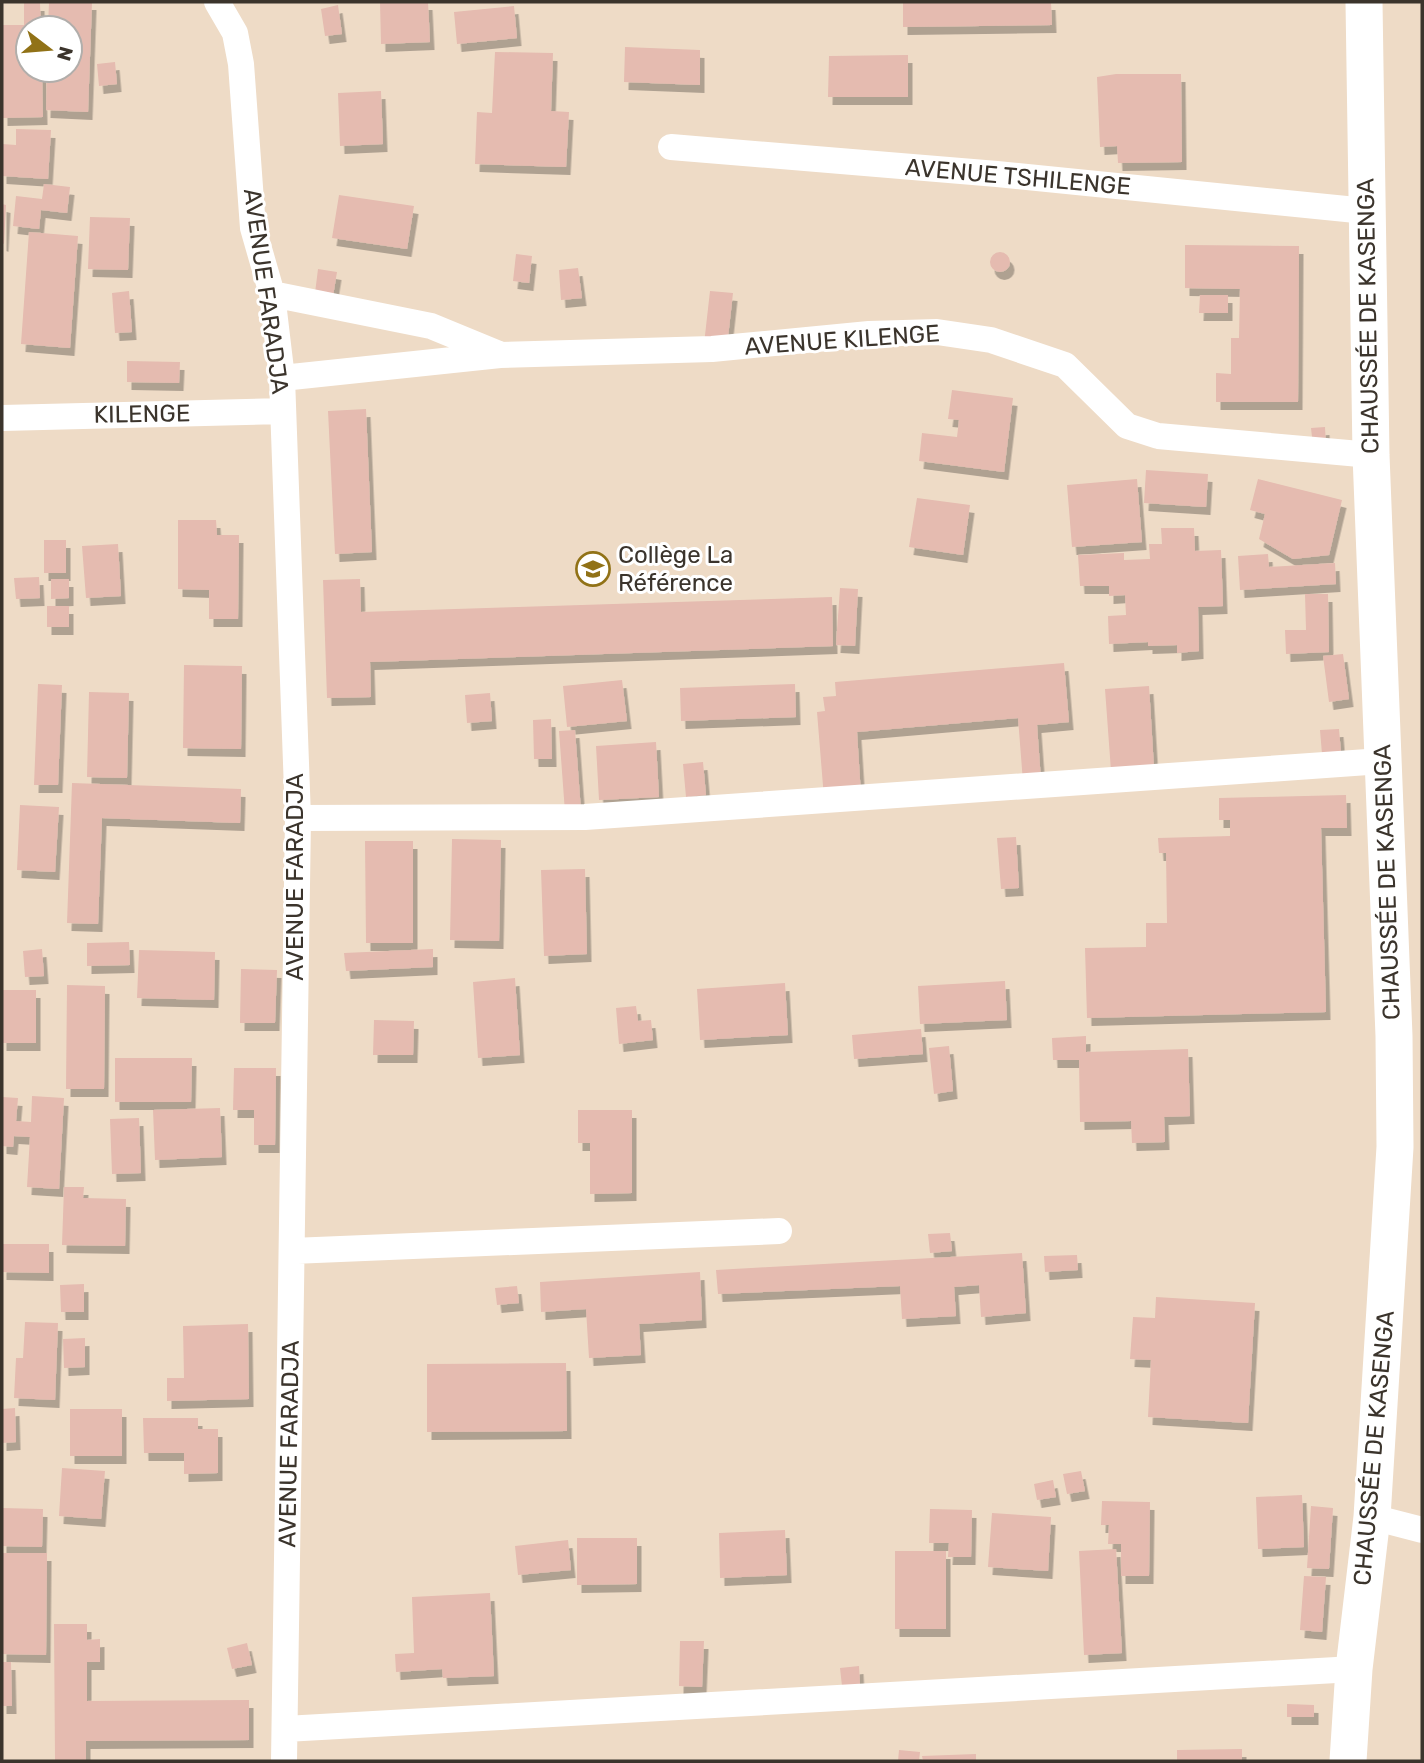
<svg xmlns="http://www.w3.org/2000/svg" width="1424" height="1763" font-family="Rubik,sans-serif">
  <defs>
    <filter id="shadow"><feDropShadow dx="4.5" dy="8" stdDeviation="0" flood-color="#0004"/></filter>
  </defs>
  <rect width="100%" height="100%" fill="#eedbc6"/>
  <path fill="#e5bbb0" filter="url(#shadow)" d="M49,2H92L88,112L46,110L47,70H70V28H48Z
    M380,2H428L430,42L381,44Z
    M903,2H1051L1052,25L903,27Z
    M24,3H40L41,28H28V70H42L43,117L3,118L2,25H24Z
    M338,5L342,34L325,36L321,9Z
    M514,6L517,38L457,44L454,12Z
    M625,47L700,50V85L624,82Z
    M495,52L553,53L551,111L569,112L566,167L475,164L477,112L492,113Z
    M908,55V97H828L829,56Z
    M115,62L117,84L99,86L97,64Z
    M1116,74H1181L1182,162L1118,163L1117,146L1100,147L1097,77Z
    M381,91L383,144L340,146L338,93Z
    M16,129L51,130L48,179L2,176V144L16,145Z
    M44,184L70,187L67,213L41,210L39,229L13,226L16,196L42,199Z
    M339,195L414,206L407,249L332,238Z
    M2,204L6,205L4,244L2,243Z
    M90,217L130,218L128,270L88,269Z
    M29,232L78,236L70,348L21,344Z
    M1185,245L1299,246L1298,402H1216V373L1231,374V338H1239L1240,289L1185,288Z
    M990 262a10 10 0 1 1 20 0a10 10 0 1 1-20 0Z
    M516,254L532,256L529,283L513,281Z
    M578,268L582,298L561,300L559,270Z
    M318,269L337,272L333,296L315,293Z
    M129,291L132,332L115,333L112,293Z
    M710,291L733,293L727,346L704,344Z
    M1200,295H1228V313H1199Z
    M127,361L180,362L179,383L127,382Z
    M952,390L1013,398L1004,472L919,461L922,433L957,437L959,420L948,419Z
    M366,409L372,552L335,554L328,411Z
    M1325,427L1326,445L1313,446L1311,428Z
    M1146,470L1208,474L1206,507L1144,503Z
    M1137,479L1142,542L1072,547L1067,485Z
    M1258,479L1342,500L1329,555L1293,559L1259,539L1265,514L1250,510Z
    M917,498L970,505L963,555L909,547Z
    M178,520H216L217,535H239L238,619H209V590L178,589Z
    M1161,528H1194L1195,551L1221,550L1223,606L1198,607L1199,651L1177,653V645L1148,646V642L1109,644L1108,616L1126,615L1125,595L1109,596V586H1080L1078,555L1124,553V560L1150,559L1149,544H1162Z
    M44,540H66V573H44Z
    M118,544L121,596L86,598L82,546Z
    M1268,554L1269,567L1335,563L1336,584L1240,590L1238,556Z
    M39,577L40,598L16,599L14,578Z
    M51,579H69V598L51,599Z
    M360,579L361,612L832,597L833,646L370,662L371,697L327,698L323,580Z
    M840,588L858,589L855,646L836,645Z
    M1305,594H1328L1329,652L1286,654L1285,630H1306Z
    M47,606H69V627H47Z
    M1343,654L1349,699L1329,702L1323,656Z
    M1064,663L1069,722L1037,725L1041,780L1023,782L1018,718L857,732L861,795L824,798L817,712L825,711L823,697L836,696L835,682Z
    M184,665L242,666L241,749L183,748Z
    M622,680L627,721L567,727L563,686Z
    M38,684L62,685L58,785H34Z
    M795,684L796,717L681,721L680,688Z
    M1149,686L1154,768L1111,771L1105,689Z
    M89,692L129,693L127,778L87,777Z
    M490,693L492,721L467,723L465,695Z
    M551,719L552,759H534L533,720Z
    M1339,729L1341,753L1322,754L1320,730Z
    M575,730L581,811L565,812L559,731Z
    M656,742L659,797L599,800L596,746Z
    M703,762L706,795L686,797L683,764Z
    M72,783L241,789L240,823L102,818L98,924L67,923Z
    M1346,795L1347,828H1321L1326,1012L1087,1018L1085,948L1146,947V923H1167L1166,853H1159L1158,838L1230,836V820H1219V798Z
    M20,805L59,807L55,872L17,870Z
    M1016,837L1019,888L1001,889L997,838Z
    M452,839L501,840L499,941L450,940Z
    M365,841H413V943H366Z
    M585,869L587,954L544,956L541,870Z
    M129,942L130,965L87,966V943Z
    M42,949L44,976L25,977L23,951Z
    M433,949V967L346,971L344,953Z
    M139,950L215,952L214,1000L137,998Z
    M241,969L277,970L275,1023H240Z
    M515,978L520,1055L478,1058L473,982Z
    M1005,981L1007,1020L920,1024L918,986Z
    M785,983L788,1035L700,1040L697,989Z
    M67,985L105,986L104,1089H66Z
    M2,990H36V1043H2Z
    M636,1006L638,1021L651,1020L653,1040L619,1044L616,1008Z
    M374,1020L414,1021L413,1055H373Z
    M921,1029L923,1054L854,1059L852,1035Z
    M1086,1036V1052L1188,1049L1190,1116L1164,1117L1165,1142L1132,1143L1131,1121L1080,1122L1079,1060H1053L1052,1038Z
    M949,1046L953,1091L934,1094L929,1048Z
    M115,1058H192L191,1102H115Z
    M234,1068H276L275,1145H254V1110H233Z
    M32,1096L64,1098L59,1189L27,1187L30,1137L14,1136L13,1147L2,1146V1097L18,1098L16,1121L31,1122Z
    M220,1108L222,1157L155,1160L153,1110Z
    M578,1110H632V1193L590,1194V1143H578Z
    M139,1118L141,1173L112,1174L110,1119Z
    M64,1187H84L83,1198L126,1199L125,1246L62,1245Z
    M950,1233L952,1251L930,1253L928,1234Z
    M2,1244H49V1273L2,1272Z
    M1022,1253L1026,1313L981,1317L979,1285L954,1287L956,1316L902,1319L900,1286L718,1294L716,1270Z
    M1077,1255L1078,1270L1045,1272L1044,1256Z
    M700,1272L702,1320L639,1324L641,1355L589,1358L586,1309L541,1312L540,1282Z
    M84,1284V1312H61L60,1285Z
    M517,1286L519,1303L497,1305L495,1288Z
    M1156,1297L1255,1303L1248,1423L1148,1417L1151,1360L1130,1359L1133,1317L1155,1318Z
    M25,1322L58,1323L55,1400L14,1398L16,1358H23Z
    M248,1324L249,1399L167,1401V1378H184L183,1326Z
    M85,1338V1367L64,1368L63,1339Z
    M566,1363L567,1431L427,1432V1364Z
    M15,1408L16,1442L2,1443V1409Z
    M70,1409H122V1456H70Z
    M143,1418H198V1429H218V1473L184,1474V1453H144Z
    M62,1468L105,1471L101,1519L59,1516Z
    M1081,1471L1085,1491L1067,1494L1063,1474Z
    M1053,1480L1056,1497L1037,1500L1034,1484Z
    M1302,1495L1304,1547L1258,1549L1256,1497Z
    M1102,1501L1150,1502L1149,1576H1121V1544H1108L1109,1525H1101Z
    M1311,1506L1333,1508L1329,1569L1307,1568Z
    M2,1508L43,1509L42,1547L2,1546Z
    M930,1509L972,1510L971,1557H948L949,1543H929Z
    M992,1513L1051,1517L1048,1571L988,1567Z
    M785,1530L787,1575L720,1578L719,1533Z
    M577,1538H637V1584L577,1585Z
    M568,1540L571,1570L518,1575L515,1546Z
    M1116,1549L1122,1653L1084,1655L1079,1551Z
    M895,1551H946V1629H895Z
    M2,1553H47L46,1655L2,1654Z
    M1304,1576L1326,1577L1322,1632L1300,1630Z
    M490,1593L494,1676L443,1678L442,1669L396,1672L395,1654L414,1653L412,1597Z
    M54,1624H87V1640L100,1639V1662H87V1701L249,1700V1740L86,1741V1761H55Z
    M680,1641H704L702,1687L679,1686Z
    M247,1643L252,1665L232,1669L227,1648Z
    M2,1662H11L12,1706H2Z
    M859,1666L860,1684L842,1686L840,1668Z
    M1287,1704L1314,1705V1717H1287Z
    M1242,1749V1761H1177V1750Z
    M899,1750L920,1752L919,1761H898Z
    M976,1754V1761H923L922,1756Z"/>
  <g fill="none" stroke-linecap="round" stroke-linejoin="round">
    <path stroke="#fff" stroke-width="26" d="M217,2L235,33L241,64L253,228L272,294L282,378L298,818L284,1761
      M671,147L997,174L1366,211
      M272,294L431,326L499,354
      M282,378L500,355L712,349L869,334L937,332L991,340L1065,365L1127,426L1158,436L1371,455
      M2,418L283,411
      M298,818L585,817L1382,761
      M292,1251L779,1231
      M1372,1517L1422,1530
      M285,1729L1354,1669"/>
    <path stroke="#fff" stroke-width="37" d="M1348,1761L1354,1669L1372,1517L1395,1147L1394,1036L1371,455L1364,2"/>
  </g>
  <defs>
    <g id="school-ring" transform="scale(1.75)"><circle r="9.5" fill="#fff" stroke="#917217" stroke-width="1.5"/><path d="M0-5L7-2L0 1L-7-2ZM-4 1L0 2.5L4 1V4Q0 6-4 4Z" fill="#917217"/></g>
  </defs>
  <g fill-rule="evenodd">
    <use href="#school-ring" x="593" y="569"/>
  </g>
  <g text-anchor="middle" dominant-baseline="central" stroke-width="6" stroke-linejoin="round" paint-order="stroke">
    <g font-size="24" fill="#3b342c" stroke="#fff">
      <text transform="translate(1018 177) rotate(5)">AVENUE TSHILENGE</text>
      <text transform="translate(266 291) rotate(82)">AVENUE FARADJA</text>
      <text transform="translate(1368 316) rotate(-91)">CHAUSSÉE DE KASENGA</text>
      <text transform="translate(842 340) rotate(-4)">AVENUE KILENGE</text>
      <text transform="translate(142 414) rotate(-1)">KILENGE</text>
      <text transform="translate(295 877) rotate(-90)">AVENUE FARADJA</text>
      <text transform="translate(1387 882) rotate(-92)">CHAUSSÉE DE KASENGA</text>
      <text transform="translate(289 1444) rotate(-89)">AVENUE FARADJA</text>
      <text transform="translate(1374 1448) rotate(-85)">CHAUSSÉE DE KASENGA</text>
    </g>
    <g font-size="24" fill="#3b342c" stroke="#fff" text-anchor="start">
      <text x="618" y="555">Collège La<tspan x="618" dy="28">Référence</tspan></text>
    </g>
  </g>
  <rect width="1424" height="1763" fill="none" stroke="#3b342c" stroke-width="7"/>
  <g transform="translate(49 49) rotate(106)"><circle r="33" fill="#ffffff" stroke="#b1aeab" stroke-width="2"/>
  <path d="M0-5L12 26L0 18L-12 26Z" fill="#917217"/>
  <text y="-10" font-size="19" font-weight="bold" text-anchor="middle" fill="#3b342c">N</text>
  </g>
</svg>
